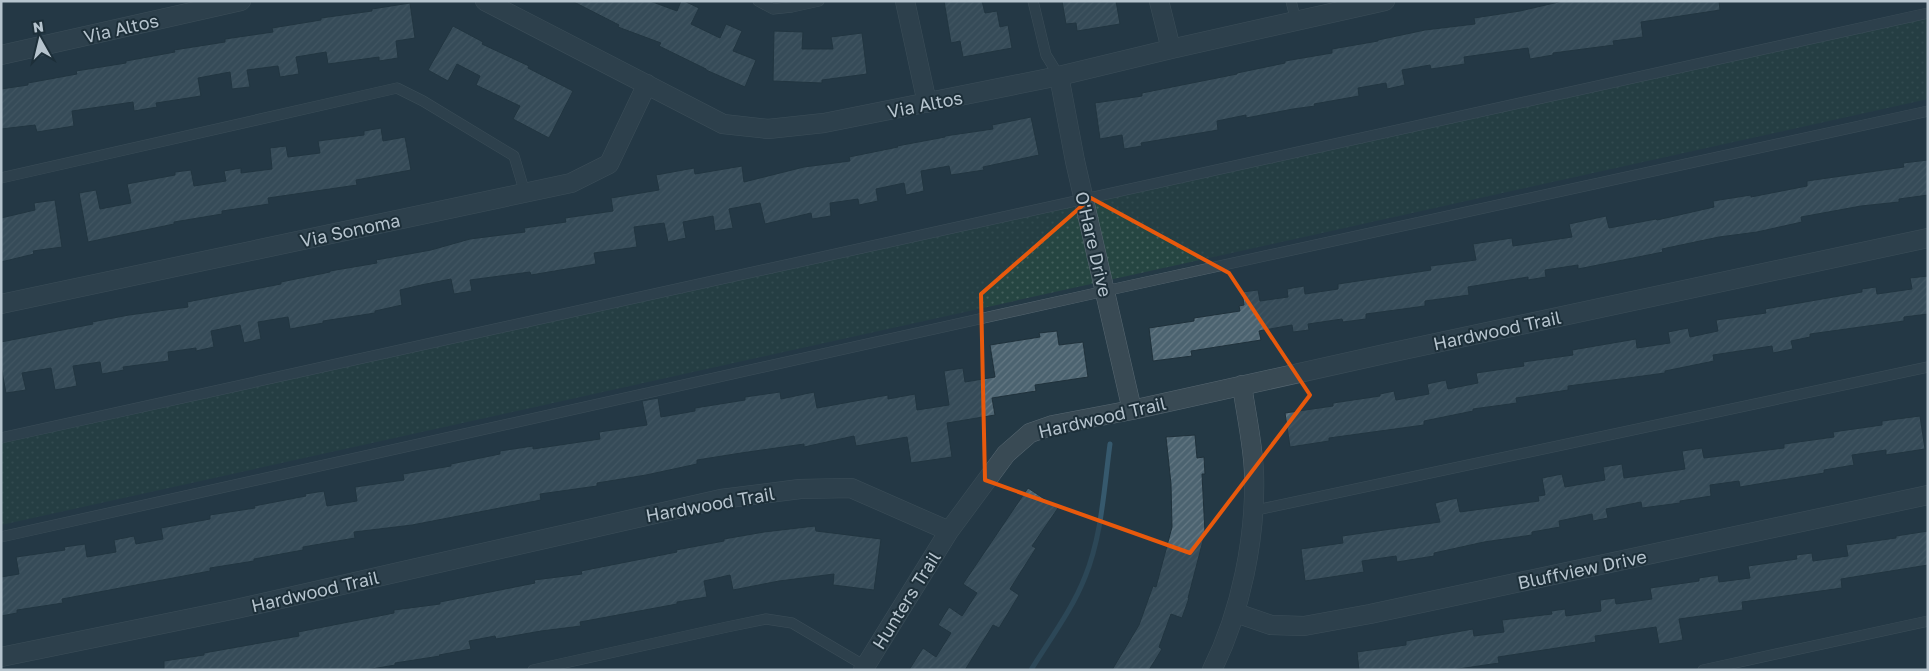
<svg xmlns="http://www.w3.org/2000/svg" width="1929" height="671" font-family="'Golos Text',sans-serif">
  <defs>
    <pattern id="grass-dots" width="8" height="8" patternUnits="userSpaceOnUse" patternTransform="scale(1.25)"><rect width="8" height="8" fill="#264642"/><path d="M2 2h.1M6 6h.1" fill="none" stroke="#435f5c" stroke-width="1.8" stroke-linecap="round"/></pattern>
    <pattern id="building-hatch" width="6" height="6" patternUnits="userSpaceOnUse" patternTransform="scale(1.25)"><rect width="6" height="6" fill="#4c6370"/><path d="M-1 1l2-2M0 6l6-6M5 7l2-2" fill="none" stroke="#647883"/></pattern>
  </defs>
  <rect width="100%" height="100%" fill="#243945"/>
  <path fill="url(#grass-dots)" d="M1928,16V99L1,525V442Z"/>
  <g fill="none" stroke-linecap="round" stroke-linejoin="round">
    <path stroke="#36596d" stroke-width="5" d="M1031,670C1050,639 1072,610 1085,577C1102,535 1104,488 1110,444"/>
  </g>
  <path fill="url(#building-hatch)" stroke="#1f313b" d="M572,1H650L677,11L681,1H684L699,8L691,24L720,38L726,24L742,31L733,51L756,60L745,87L706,70V69L659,46L661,43L618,27L619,25Z
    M944,1H982L985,13L997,11L1000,27L1008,25L1012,48L963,57L960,41L951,43Z
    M1062,1H1116L1120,24L1077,31L1076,23L1066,24Z
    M1563,1H1719L1720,10L1641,22L1643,37L1613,41L1614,45L1553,53V55L1530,59L1528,48L1464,57L1465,64L1431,69L1430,65L1402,70L1405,85L1387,89L1386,83L1358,88L1359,96L1314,104L1315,106L1293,109L1246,118V115L1217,121L1218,130L1141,143L1142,146L1124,149L1122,135L1100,139L1095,103L1142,96V93L1237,74V73L1285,63V61L1332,53V49L1378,41V40L1425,30L1475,24L1474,18L1520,11Z
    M410,3L415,38L396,41L398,58L379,61V57L328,64L326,52L296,57L299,74L280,77L278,66L247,70L250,87L232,89L230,72L198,78L201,96L156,103L157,107L134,111L133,102L72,111L74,126L37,132L35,125L1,129V89L28,85V83L77,74L76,71L126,63V61L175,52L174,50L225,42V39L273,32L272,28L321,20V18L372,11V9Z
    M453,26L483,42L482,44L529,66L528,68L573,91L549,138L513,119L520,106L476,85L480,76L457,64L448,81L428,70Z
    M774,31L803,32L802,49H833L831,37L862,33L867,74L822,80V83L773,81Z
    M1031,117L1039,155L983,167L984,170L951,175L949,166L921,171L924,191L906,195L904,183L876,189L878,201L859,205L858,199L830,203L831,216L812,219L811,213L765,224L760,203L729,209L733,228L715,231L713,216L683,222L686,238L668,242L664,223L634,227L637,247L594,253L596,264L531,275L530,272L470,280L472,291L454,294L451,279L421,285L400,290L402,305L375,311V313L323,321V323L290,329L288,317L258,322L261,339L244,343L240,325L211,331L214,347L196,351V348L168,352L169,361L123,367L124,370L102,374L100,362L73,366L77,386L55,390L51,368L22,373L26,390L6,393L1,366V342L93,324L92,322L129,315L188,307L187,302L281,284V282L330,272V271L377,263L376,260L431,250L470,239L525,232L524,228L566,222L565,218L613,211L611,198L659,190L656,175L694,168L695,174L742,166L744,182L804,167L850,161L849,157L898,147L897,146L945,137V136L993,129L992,125Z
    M381,128L383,141L405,137L411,170L356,180L357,185L268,198L269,204L222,211V214L174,222V224L88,242L79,193L96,190L100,209L131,203L127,184L175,175V172L191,170L194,186L226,181L224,171L241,168V173L272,169L270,148L286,146L288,157L320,153L318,141L364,135V131Z
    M1928,160V195L1899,199V202L1861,206L1801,217L1802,222L1757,232L1719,237L1662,249L1663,252L1578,269V265L1545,270L1546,277L1528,280V277L1468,287L1469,295L1425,301V306L1366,314V319L1343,322L1342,319L1308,324L1309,330L1293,332L1292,325L1259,331L1261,340L1191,351L1192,356L1153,361L1149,328L1194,321V318L1240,311L1239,306L1244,305L1242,292L1258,290L1260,301L1288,297L1287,289L1304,286L1305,294L1338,289V284L1431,270L1430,266L1476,260L1473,244L1512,238L1513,246L1572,237L1569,224L1606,216L1609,228L1656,219L1657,220L1714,207L1713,201L1751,195V197L1807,186V181L1904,167L1903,163Z
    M55,200L62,247L33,251L34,254L1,262V218L35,210L34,203Z
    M1928,276V314L1904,317V321L1810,334V337L1791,341L1793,349L1773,353L1772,346L1713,355L1714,361L1665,371V373L1568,386V390L1516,398L1517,403L1473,409V411L1424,421V425L1329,438V441L1290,447L1285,413L1333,406V403L1380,396V394L1394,391L1396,400L1429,394L1427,384L1446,380L1448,389L1478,383L1476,373L1524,366L1523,362L1573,355L1572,350L1636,339L1637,348L1670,343L1668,332L1688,328L1690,337L1718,331L1716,320L1766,313L1765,309L1862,292V289L1876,287L1877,294L1912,289L1910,278Z
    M1057,331L1059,345L1083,342L1088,377L1035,385L1036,391L992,398L995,415L947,423L952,457L911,463L907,437L856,446L854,436L804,447V444L741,453L697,460V464L646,475L597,483V486L540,494L541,500L412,525L354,532L355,538L303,547V550L254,559V561L210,568V571L62,599L63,603L17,610V613L1,616V577L19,574L16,557L65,550L64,547L85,544L87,557L116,552L114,540L134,536L136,544L163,539L161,528L210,519V515L255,508L254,506L306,496L305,494L324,491L327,506L357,501L355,487L404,480L403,474L451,466V464L500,454V451L533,446V449L600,439L599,432L647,425L642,401L658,398L661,417L695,411V408L745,400V397L780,392L781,399L814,392L817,408L888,395V399L915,394L917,410L949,405L944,371L963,368L965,382L995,377L990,345L1040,337L1039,333Z
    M1920,416L1925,449L1886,455V450L1852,455L1854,465L1824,470V473L1740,487L1739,481L1710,485L1711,496L1680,501V503L1642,508L1641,502L1606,509L1608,518L1593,521L1592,514L1559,521L1560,527L1532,532V535L1484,542L1434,553V556L1397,562L1396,556L1362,561L1364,572L1305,581L1301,549L1343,543L1342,536L1440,522L1435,503L1457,498L1460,512L1539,501L1538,496L1545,495L1542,478L1562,474L1565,487L1605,480L1603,467L1622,464L1624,478L1685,469L1682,451L1702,448L1704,458L1784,448V444L1834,437L1833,432L1882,425V421Z
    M1195,435L1197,458L1204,457L1205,474H1202L1205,533L1188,598H1189L1182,618L1171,614L1159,647L1162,649L1149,670H1112L1139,625L1153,586L1156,587L1172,527L1171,484L1166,437Z
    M1028,488L1058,508L1032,546L1036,548L1010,589L1019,595L999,628L993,625L965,670H909L923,648L936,657L951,633L938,625L949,607L962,616L977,593L963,584Z
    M815,526L816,531L881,539L874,590L833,585L834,574L779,581L733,590L730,575L704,581L707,597L677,602V604L580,622L581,626L541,631L496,639L495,636L469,641L471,649L439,655L440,656L395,663V665L366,670H164V661L204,655V653L299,636L298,632L394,613V610L440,604V602L535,583L534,580L582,574L581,571L677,552L676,550L724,541V539L764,532Z
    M1928,531V565L1841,579L1842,588L1742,602L1743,610L1679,619L1683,640L1659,644L1656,627L1595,636L1596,642L1498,657L1499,663L1451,670H1359L1357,652L1406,645V641L1473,629L1474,636L1504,632L1502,620L1552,614L1551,611L1565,609L1566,616L1601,611L1600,600L1615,598L1616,604L1652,599L1650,588L1699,581V578L1718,575L1719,582L1750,578L1748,566L1797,559L1796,555L1812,553L1813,561L1848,556L1846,545L1896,538V536Z"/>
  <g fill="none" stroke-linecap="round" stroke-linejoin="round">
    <g stroke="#576771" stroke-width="11">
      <path id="lane" d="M758,1L773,9L792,7L819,1
        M1033,1L1046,55L1059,76
        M1291,1L1296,21
        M1,178L397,88L423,101L514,156L525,193
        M1,438L1928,13
        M1252,511L1928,367
        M1,537L1105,291L1928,111
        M533,670L727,627L766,619L792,623L865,666
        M1703,670L1928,621"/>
    </g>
    <g stroke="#576771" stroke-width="20">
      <path id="street" d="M485,1L723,124L768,129L824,123L1059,76L1171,49L1385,1
        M905,1L927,103
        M1159,1L1171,49
        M1,55L241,1
        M1059,76L1075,161L1132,410
        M1,304L571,183L609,164L647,84
        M1236,613L1271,625L1304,626L1370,614L1928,495
        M1,657L236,609L721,499L800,489L851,488L949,531
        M863,670L949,531L1006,454L1030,433L1053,425L1132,410L1389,353L1928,238
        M1212,670C1241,612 1256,537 1254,473C1253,444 1246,414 1242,385"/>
    </g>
    <use href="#lane" stroke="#394a54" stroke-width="10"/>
    <use href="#street" stroke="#394a54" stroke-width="19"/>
  </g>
  <path d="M0 0H1929V671H0ZM1091,198L1229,273L1310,395L1190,553L985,480L981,294Z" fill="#243945" fill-opacity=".55" fill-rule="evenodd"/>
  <path fill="none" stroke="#e8590c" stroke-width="4" stroke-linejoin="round" d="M1091,198L1229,273L1310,395L1190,553L985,480L981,294Z"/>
  <g text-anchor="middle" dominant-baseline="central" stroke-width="4" stroke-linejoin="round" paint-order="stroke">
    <g font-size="18" fill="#b6c4ce" stroke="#1d2f39">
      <text transform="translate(121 28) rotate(-13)">Via Altos</text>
      <text transform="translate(925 104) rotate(-11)">Via Altos</text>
      <text transform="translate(350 230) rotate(-12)">Via Sonoma</text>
      <text transform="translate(1094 244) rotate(77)">O'Hare Drive</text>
      <text transform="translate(1497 330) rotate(-12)">Hardwood Trail</text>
      <text transform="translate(1102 417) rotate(-13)">Hardwood Trail</text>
      <text transform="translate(710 504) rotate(-10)">Hardwood Trail</text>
      <text transform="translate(1582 569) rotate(-12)">Bluffview Drive</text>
      <text transform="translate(315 591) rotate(-13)">Hardwood Trail</text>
      <text transform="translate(906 600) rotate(-58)">Hunters Trail</text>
    </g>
  </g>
  <rect width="1929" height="671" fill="none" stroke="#b6c4ce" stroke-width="5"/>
  <g transform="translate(40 40) rotate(352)" stroke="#1d2f39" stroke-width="4" paint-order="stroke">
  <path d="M0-4L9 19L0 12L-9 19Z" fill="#b6c4ce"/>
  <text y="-8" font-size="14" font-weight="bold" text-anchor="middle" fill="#b6c4ce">N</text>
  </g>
</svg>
